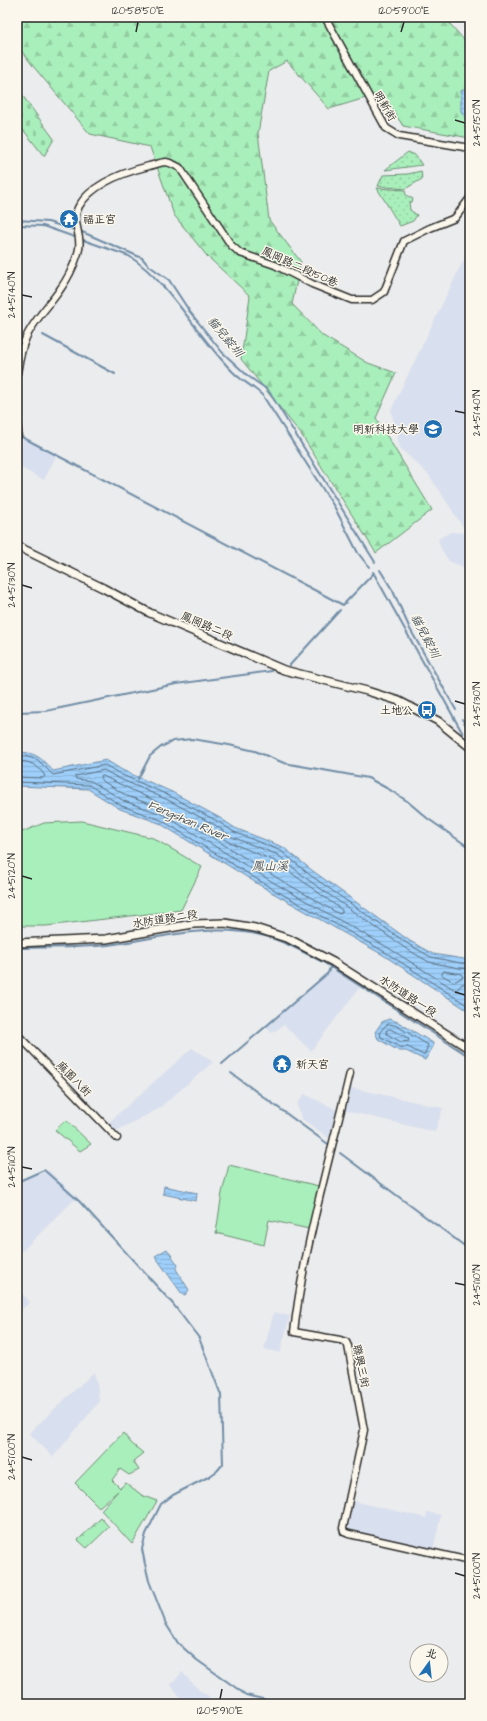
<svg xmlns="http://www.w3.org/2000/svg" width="487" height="1721" font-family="'Architects Daughter','LXGW WenKai TC',sans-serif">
  <defs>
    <pattern id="forest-firs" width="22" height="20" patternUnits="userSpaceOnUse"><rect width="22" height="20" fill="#a9efbb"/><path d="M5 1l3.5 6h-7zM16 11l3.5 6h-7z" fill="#92cda1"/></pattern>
    <pattern id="cemetery-stones" width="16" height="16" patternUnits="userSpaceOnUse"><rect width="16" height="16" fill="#a9efbb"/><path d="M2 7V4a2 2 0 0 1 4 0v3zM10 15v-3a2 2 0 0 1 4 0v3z" fill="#92cda1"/></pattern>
    <pattern id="garden-dots" width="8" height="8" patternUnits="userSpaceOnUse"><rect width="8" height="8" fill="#a9efbb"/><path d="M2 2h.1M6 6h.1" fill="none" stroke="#92cda1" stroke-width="1.8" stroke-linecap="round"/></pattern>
    <pattern id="water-rules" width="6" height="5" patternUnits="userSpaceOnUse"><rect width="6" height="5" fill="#9ecffa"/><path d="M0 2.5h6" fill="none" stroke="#88b2d6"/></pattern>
  </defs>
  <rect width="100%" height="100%" fill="#ebeced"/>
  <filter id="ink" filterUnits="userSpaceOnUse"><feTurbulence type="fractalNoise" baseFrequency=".025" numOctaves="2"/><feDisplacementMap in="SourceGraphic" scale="8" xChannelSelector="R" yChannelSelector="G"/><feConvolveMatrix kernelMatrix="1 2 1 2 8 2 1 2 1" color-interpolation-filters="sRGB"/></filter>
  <g filter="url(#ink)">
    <path fill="#d8dfee" d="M465,257H470V570L449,561L441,549L438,539L451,532L467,533L429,475L400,448L391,410Z
      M23,438L57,454L44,480L17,466V449Z
      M333,969L360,987L311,1051L284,1025L272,1033L266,1027Z
      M192,1048L213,1062L158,1109L114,1132L108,1123Z
      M348,1087L443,1108L435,1132L343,1110Z
      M304,1094L337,1110L329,1138L302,1119L297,1105Z
      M49,1171L77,1197L17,1256V1181Z
      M17,1288L30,1302L17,1314Z
      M274,1312L290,1316L280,1353L264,1349Z
      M94,1372L98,1389L99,1402L53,1457L29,1433Z
      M353,1501L426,1518L427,1512L441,1515L433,1550L346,1530Z
      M182,1672L199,1690L210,1697L202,1704H186L171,1685Z"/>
    <path fill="#a9efbb" stroke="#6a8d73" d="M82,821L153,838L202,867L181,910L46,926H17V834L44,823Z
      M66,1120L91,1144L80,1151L55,1130Z
      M229,1165L319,1186L309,1229L269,1220L264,1245L216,1233L222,1193Z
      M123,1433L131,1443L143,1453L133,1461L139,1470L129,1475L120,1469L112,1480L120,1488L126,1483L143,1496L157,1501L132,1544L101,1510L118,1491L99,1507L75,1483Z"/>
    <path fill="url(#forest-firs)" stroke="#6a8d73" d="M17,17H444L465,41L470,53V138L403,126L382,93L329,109L287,61L269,71L258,133L269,220L301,262L292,304L323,336L368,363L396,373L376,418L432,510L376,553L301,434L241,359L250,296L207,256L174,215L150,147L90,134L33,66L17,45Z
      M101,1518L109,1527L87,1548L78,1540Z"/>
    <path fill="url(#cemetery-stones)" stroke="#6a8d73" d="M17,88L54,139L44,156L17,122Z"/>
    <path fill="url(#garden-dots)" stroke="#6a8d73" d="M408,152L415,155L422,165L385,170Z
      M421,171L422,179L405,189L378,186L383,175L408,174Z
      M377,188L405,190L406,195L413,199L412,202H409L410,210L417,215L413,221L400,226Z"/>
    <path fill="url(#water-rules)" stroke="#708da7" d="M470,85V126L461,111V91Z
      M17,752C36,752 41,758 53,771L106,760L122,770L172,792L220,818L235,828L283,847L313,871L410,941L433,954L470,960V992L465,993L470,997V1012L383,955L271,892L159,823L120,809L88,789L17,786Z
      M389,1019L398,1022L433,1043V1047L425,1060L406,1051H399L378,1039L375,1032L382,1022Z
      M164,1186L197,1193L196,1201L163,1194Z
      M167,1249L178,1265L176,1269L189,1290L185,1295L182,1294L155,1256Z"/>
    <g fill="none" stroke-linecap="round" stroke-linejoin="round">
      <path stroke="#596d7e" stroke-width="1" d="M17,756H25L38,760L53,775L105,765L120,774L170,796L217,821L234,832L281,851L310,875L408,944L431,957L460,963L470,964
        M17,761C30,761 38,765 45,776L43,778L17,777
        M103,776L157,802L158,805L155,806L127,796L101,780V777Z
        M17,782L89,785L122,806L161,820L273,889L385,952L470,1007
        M181,814L229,842L275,861L342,910V913L339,914L279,879L179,817L178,815Z
        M470,969L459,968L429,962L405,948L307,879L278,855L232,837L215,825L168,800L118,778L104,770L75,776L76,779L91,781L124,801L164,815L276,884L387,947L455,990H457L462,984L470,983
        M444,971L461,974L463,977L454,982L442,975Z
        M389,1024L397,1026L428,1045L425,1054L423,1055L408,1047H400L381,1037L380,1032L385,1026Z
        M390,1029L408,1038L409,1041L401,1042L387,1034L386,1031Z"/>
      <path stroke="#708da7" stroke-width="2" d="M17,220L48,222L75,230
        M17,225L43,226L129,256C167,281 191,325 221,359C227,366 234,374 241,379C248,384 256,389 263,396L335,508L358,553L369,567
        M80,231L142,258L148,265L169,280L190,312L222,352L248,376L268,390L375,562
        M43,335L115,374
        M20,436L343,605L374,573
        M380,570L393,591L410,629L456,710
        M373,572L463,734
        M290,665L340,610
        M17,712L46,711L176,684L272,671
        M462,719L469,730
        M138,779L150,756L161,747L173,741L192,739L229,745L255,751L284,763L368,778L390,790L407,801L427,818L470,848
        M17,948C47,947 78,948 108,945C160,938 212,922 265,936C285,941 304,953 323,962L470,1057
        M222,1064L328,973L330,967
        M231,1073L328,1144
        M340,1153L470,1250
        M17,1182L44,1170L79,1201L173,1304L199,1338L221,1395L223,1464L217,1471L210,1476L173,1495L161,1504L146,1534L142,1549L145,1564L149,1581L166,1624L178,1643L197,1660L246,1695L283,1704
        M17,1700L19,1704"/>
      <g stroke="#2b2b2b" stroke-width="9">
        <path id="minor" d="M325,17L386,128L399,136L470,148
          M17,373C19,362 21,350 25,340C32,322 48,307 59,291C67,280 74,266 78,253C84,237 70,222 79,206C92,184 125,172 149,166C154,165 161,162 166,162C172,163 175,165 180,168L231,245L240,253L275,265L312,284L352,300H372L384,292L404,241L430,228L455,218L470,198
          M17,422L18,433L17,437
          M17,1034L117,1138
          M350,1073C330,1158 304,1245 294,1332L340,1340L346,1342L348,1346L364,1430L343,1528L344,1532L349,1534L470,1561"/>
      </g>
      <g stroke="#2b2b2b" stroke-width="10">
        <path id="tertiary" d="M17,546L103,588L150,613L284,670L367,691L399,701L438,721L470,747
          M17,943L106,939L193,924L225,923L255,928L289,939L333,962L470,1049"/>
      </g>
      <use href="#minor" stroke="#fbf7ec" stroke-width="6"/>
      <use href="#tertiary" stroke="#fbf7ec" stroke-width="7"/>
    </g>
  </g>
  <path fill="none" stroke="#2b2b2b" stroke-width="1.5" d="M136,32L138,22M401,32L404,22M455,120L465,123M22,295L32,297M455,411L465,413M22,585L32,588M455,701L465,704M22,876L32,879M455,992L465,995M22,1167L32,1169M455,1283L465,1285M22,1457L32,1460M455,1573L465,1576M220,1699L222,1689"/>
  <defs>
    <g id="temple-disc" transform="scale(1)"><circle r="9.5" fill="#1f6fb2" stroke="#fbf7ec"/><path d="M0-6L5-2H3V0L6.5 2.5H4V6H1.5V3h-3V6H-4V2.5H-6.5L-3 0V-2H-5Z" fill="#fff"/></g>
    <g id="university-disc" transform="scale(1)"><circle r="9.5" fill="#1f6fb2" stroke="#fbf7ec"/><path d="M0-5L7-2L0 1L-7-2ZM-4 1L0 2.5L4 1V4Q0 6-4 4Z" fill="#fff"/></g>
    <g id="bus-disc" transform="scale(1)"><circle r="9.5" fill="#1f6fb2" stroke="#fbf7ec"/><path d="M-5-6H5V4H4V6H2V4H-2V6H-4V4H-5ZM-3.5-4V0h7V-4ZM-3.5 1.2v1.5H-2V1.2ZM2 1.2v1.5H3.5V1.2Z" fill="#fff"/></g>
  </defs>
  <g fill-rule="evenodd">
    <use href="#temple-disc" x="69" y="219"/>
    <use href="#university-disc" x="433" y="429"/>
    <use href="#bus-disc" x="427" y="710"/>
    <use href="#temple-disc" x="282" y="1064"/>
  </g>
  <g text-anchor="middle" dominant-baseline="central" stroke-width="3" stroke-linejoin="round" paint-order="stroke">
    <g font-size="11" fill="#2b2b2b" stroke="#fbf7ec">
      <text transform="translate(385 106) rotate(60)">明新街</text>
      <text transform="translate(300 267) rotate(24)">鳳岡路二段150巷</text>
      <text transform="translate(207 626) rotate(23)">鳳岡路二段</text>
      <text transform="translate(165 919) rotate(-9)">水防道路二段</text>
      <text transform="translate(408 996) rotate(33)">水防道路一段</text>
      <text transform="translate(74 1079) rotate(46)">麻園八街</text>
      <text transform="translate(361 1366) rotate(78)">聯興三街</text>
    </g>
    <g font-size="11" fill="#2b2b2b" stroke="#fbf7ec" text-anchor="start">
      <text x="83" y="219">福正宫</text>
      <text x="419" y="429" text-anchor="end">明新科技大學</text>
      <text x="413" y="710" text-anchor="end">土地公</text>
      <text x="296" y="1064">新天宫</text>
    </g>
    <g font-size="12" font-style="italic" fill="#48545f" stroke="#fbf7ec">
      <text transform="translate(225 337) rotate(50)">貓兒錠圳</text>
      <text transform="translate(425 636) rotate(62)">貓兒錠圳</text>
      <text transform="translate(188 821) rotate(23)">Fengshan River</text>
      <text x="270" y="866">鳳山溪</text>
    </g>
  </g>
  <rect width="487" height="1721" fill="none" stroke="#fbf7ec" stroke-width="44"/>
  <g transform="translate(429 1663) rotate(15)"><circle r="19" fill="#fbf7ec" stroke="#a8a59f"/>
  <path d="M0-3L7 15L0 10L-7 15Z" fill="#1f6fb2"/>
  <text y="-6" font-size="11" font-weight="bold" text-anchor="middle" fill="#2b2b2b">北</text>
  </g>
  <rect x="22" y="22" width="443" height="1677" fill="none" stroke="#2b2b2b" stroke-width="1.5"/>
  <g font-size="10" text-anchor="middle" fill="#2b2b2b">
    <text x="138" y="14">120°58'50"E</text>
    <text x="404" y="14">120°59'00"E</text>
    <text transform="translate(476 123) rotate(-90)" y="4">24°51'50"N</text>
    <text transform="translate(11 295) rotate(-90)" y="4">24°51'40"N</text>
    <text transform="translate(476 413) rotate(-90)" y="4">24°51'40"N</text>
    <text transform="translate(11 585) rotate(-90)" y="4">24°51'30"N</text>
    <text transform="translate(476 704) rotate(-90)" y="4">24°51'30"N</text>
    <text transform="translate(11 876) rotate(-90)" y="4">24°51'20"N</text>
    <text transform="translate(476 995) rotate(-90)" y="4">24°51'20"N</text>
    <text transform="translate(11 1167) rotate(-90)" y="4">24°51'10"N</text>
    <text transform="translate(476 1285) rotate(-90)" y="4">24°51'10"N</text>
    <text transform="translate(11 1457) rotate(-90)" y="4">24°51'00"N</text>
    <text transform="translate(476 1576) rotate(-90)" y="4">24°51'00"N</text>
    <text x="220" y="1714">120°59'10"E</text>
  </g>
</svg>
